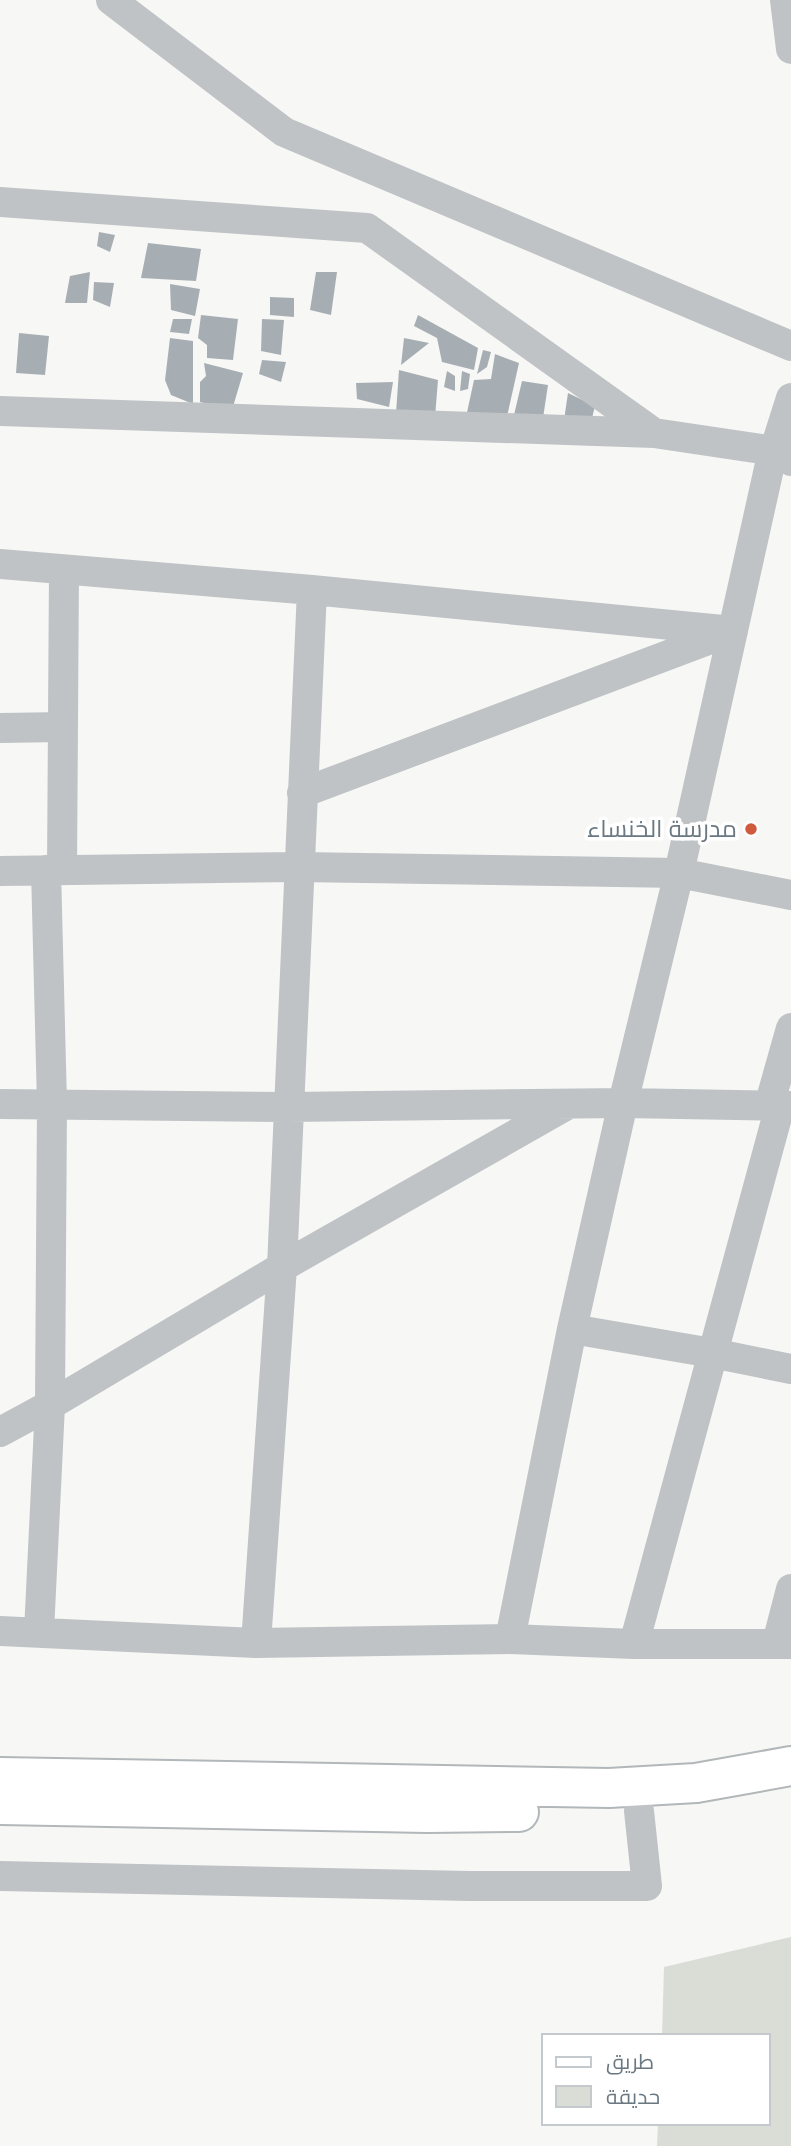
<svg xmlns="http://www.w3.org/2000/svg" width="791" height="2146" font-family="'Varela Round',Cairo,sans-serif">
  <rect width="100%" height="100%" fill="#f7f7f5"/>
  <path fill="#d9ddd6" d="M791,1937V2146H657L658,2123H768V2036H662L664,1967Z"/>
  <path fill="#a7aeb3" d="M99,232L115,235L110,252L97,246Z
    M148,243L201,249L196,281L141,278Z
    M90,272L87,303H65L70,276Z
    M316,272H337L331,315L310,310Z
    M94,282L114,283L110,307L93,300Z
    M170,284L200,289L195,316L171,310Z
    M270,297L294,298V317L270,315Z
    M201,315L238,319L233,360L207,358V345L198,338Z
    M418,315L478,348L474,370L442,362L437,338L414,326Z
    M173,319H192L189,334L170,332Z
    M262,319L284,320L281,355L261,351Z
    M19,333L49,336L45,375L16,373Z
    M170,338L193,341V404L171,395L165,380Z
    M404,338L429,343L401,365Z
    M483,350L491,352L487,367L477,374Z
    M495,354L519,363L506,421L466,417L474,380L491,379Z
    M262,360L286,362L281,382L259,374Z
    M204,363L243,373L232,410L200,402V382L206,376Z
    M399,370L438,380L435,417L396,413Z
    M447,371L455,376V391L444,387Z
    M462,371L470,374L468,389L460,391Z
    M522,381L548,385L543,418L514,415Z
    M393,382L389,407L357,399L356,383Z
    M568,393L595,406L590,426L564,420Z"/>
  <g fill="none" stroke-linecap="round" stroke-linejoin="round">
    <g stroke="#b2b7ba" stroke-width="42">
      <path id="secondary" d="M0,1777L609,1788L696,1783L791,1766
        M0,1805L427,1813L519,1812"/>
    </g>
    <path stroke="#bfc3c6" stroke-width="30" d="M111,0L284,132L791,346
      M785,0L791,49
      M0,202L367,228L654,433
      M0,411L654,433L775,451L791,461
      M0,564L312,590L733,631
      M0,728L63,727
      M302,793L724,634
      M62,870L64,570
      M0,871L299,867L679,873L791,895
      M0,1104L288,1107L623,1103L791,1106
      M769,1106L791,1028
      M572,1329L712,1353L791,1369
      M0,1432L50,1405L282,1267L567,1105
      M0,1631L256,1643L510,1639L634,1644H791
      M39,1632L50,1405L52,1104L46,870
      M510,1639L572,1329L623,1103L679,873L770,464L791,398
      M256,1643L282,1267L312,590
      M777,1643L791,1589
      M634,1644L780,1106
      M0,1876L469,1886H647L639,1811"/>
    <use href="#secondary" stroke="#fff" stroke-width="38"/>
  </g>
  <circle fill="#cf5a3d" stroke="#fff" stroke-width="2.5" cx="751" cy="829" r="7"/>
  <g text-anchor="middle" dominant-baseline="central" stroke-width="7" stroke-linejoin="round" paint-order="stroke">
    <g font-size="24" fill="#6a7882" stroke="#fff" text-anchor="end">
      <text x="737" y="829">مدرسة الخنساء</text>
    </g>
  </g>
  <rect x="542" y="2034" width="228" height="91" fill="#ffffff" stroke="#c3c9cd" stroke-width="2"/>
  <rect x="556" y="2057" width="35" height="10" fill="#ffffff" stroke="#c3c9cd" stroke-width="2"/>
  <text x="606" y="2069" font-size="21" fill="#6a7882">طريق</text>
  <rect x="556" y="2086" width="35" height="21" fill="#d9ddd6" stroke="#c3c9cd" stroke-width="2"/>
  <text x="606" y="2104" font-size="21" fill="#6a7882">حديقة</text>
</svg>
